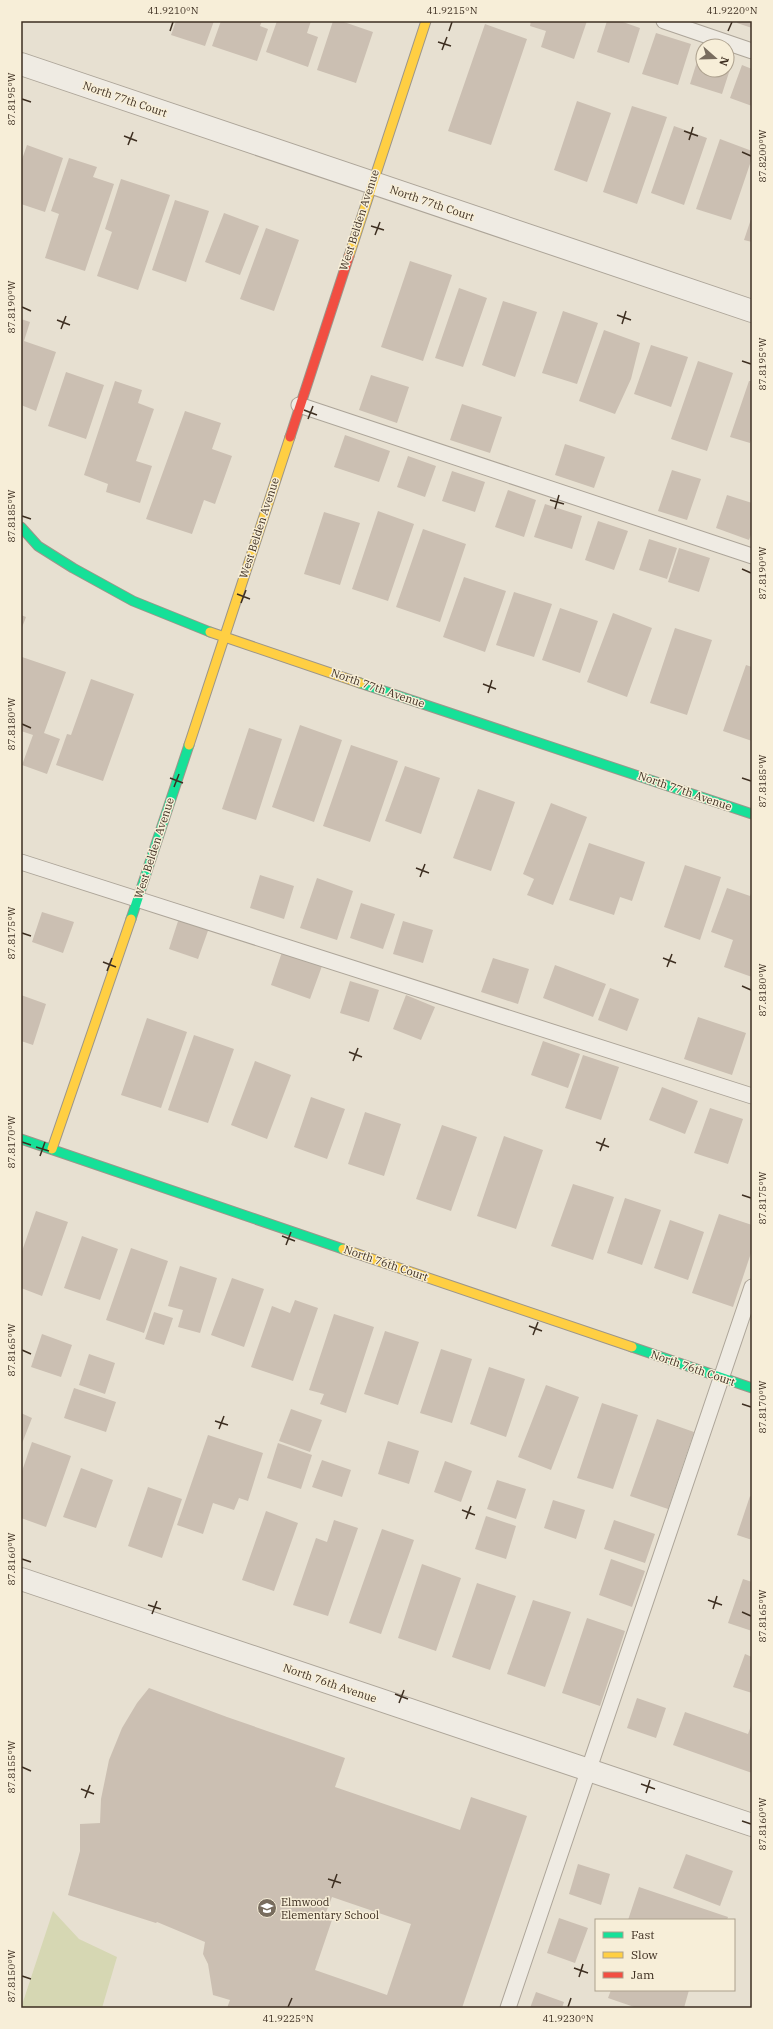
<svg xmlns="http://www.w3.org/2000/svg" width="773" height="2029" font-family="'IBM Plex Serif',serif">
  <rect width="100%" height="100%" fill="#e7e0d1"/>
  <path fill="#d6d7b3" d="M53,1911L79,1939L117,1957L102,2008H21Z"/>
  <path fill="#cbbfb2" fill-rule="evenodd" d="M176,21H214L205,46L171,35Z
    M221,21H262L260,26L268,29L257,61L212,46Z
    M277,21H311L307,33L318,37L308,67L266,52Z
    M333,21H341L373,32L356,83L317,70Z
    M531,21H587L574,59L541,47L546,31L530,26Z
    M607,21H620L640,28L629,63L597,52Z
    M738,21H752V28L737,23Z
    M485,24L527,39L491,145L448,131Z
    M656,33L691,44L678,85L642,74Z
    M700,52L703,53V70H727V61L732,63L722,94L690,84Z
    M742,65L752,69V106L730,98Z
    M577,101L611,113L587,182L554,170Z
    M632,106L667,117L637,204L603,192Z
    M674,126L707,138L684,205L651,193Z
    M720,139L752,151V158L731,220L696,209Z
    M27,145L63,158L45,212L21,204V162Z
    M69,158L97,167L93,177L114,184L85,271L45,258L59,214L51,211Z
    M121,179L170,195L138,290L97,276L112,232L105,229Z
    M175,200L209,211L186,282L152,270Z
    M224,213L259,226L240,275L205,262Z
    M752,216V242L744,240Z
    M266,228L299,240L274,311L240,299Z
    M410,261L452,275L423,361L381,347Z
    M459,288L487,298L463,367L435,358Z
    M503,301L537,312L515,377L482,365Z
    M563,311L598,323L577,384L542,373Z
    M21,319L30,322L24,341L56,352L36,411L21,405Z
    M604,330L640,343L631,379L615,414L579,401Z
    M651,345L688,357L671,407L634,394Z
    M698,361L733,373L707,451L671,439Z
    M66,372L104,385L86,439L48,426Z
    M371,375L409,387L397,423L359,410Z
    M115,381L142,390L138,403L154,409L136,461L152,466L140,503L106,492L108,484L84,475Z
    M749,381H752V437L750,443L730,437Z
    M462,404L502,417L490,453L450,440Z
    M185,411L221,423L212,449L232,456L215,504L204,500L192,534L146,519Z
    M345,435L390,451L379,482L334,467Z
    M565,444L605,457L594,488L555,475Z
    M408,456L436,466L425,497L397,487Z
    M672,470L701,479L687,520L658,511Z
    M452,471L485,482L475,512L442,501Z
    M508,490L536,500L524,537L495,527Z
    M727,495L752,503V532L749,540L716,528Z
    M545,504L582,516L572,549L534,537Z
    M378,511L414,524L388,601L352,589Z
    M324,512L360,523L340,585L304,574Z
    M598,521L628,531L614,570L585,560Z
    M423,529L466,544L440,622L396,607Z
    M649,539L677,548L667,579L639,570Z
    M679,548L710,558L699,592L668,582Z
    M464,577L506,591L485,652L443,637Z
    M514,592L552,604L534,657L496,645Z
    M560,608L598,621L580,673L542,660Z
    M613,613L652,628L627,697L587,682Z
    M21,615L26,617L21,630Z
    M675,628L712,640L687,715L650,703Z
    M22,657L66,672L44,733L60,739L47,774L22,765L33,735L21,731Z
    M746,665L752,667V741L723,731Z
    M91,679L134,694L103,781L56,765L67,734L71,735Z
    M300,725L342,740L314,822L272,807Z
    M249,728L282,739L256,820L222,809Z
    M351,745L398,761L370,842L323,826Z
    M405,766L440,778L421,834L385,821Z
    M478,789L515,802L491,871L453,858Z
    M551,803L587,817L553,905L527,895L534,879L523,874Z
    M589,843L645,862L632,901L620,897L614,915L569,900Z
    M685,865L721,877L700,940L664,927Z
    M260,875L294,886L284,919L250,908Z
    M317,878L353,891L337,940L300,928Z
    M727,888L750,896L752,891V977L724,967L733,940L711,932Z
    M361,903L395,914L383,949L350,938Z
    M42,912L74,922L63,953L32,942Z
    M180,915L210,925L198,959L169,949Z
    M403,921L433,930L423,963L393,954Z
    M282,952L322,966L310,999L271,985Z
    M493,958L529,969L518,1004L481,992Z
    M555,965L606,984L593,1017L543,998Z
    M350,981L379,990L369,1022L340,1013Z
    M610,988L639,999L627,1031L598,1020Z
    M21,995L46,1004L33,1045L21,1041Z
    M406,995L435,1007L421,1040L393,1029Z
    M698,1017L746,1033L732,1075L684,1059Z
    M147,1018L187,1032L161,1108L121,1095Z
    M194,1035L234,1049L208,1123L168,1110Z
    M543,1041L580,1054L568,1088L531,1075Z
    M583,1055L619,1067L601,1120L565,1108Z
    M255,1061L291,1075L267,1139L231,1125Z
    M662,1087L698,1101L685,1134L649,1120Z
    M311,1097L345,1109L327,1159L294,1147Z
    M710,1108L743,1119L728,1164L694,1153Z
    M365,1112L401,1124L384,1176L348,1164Z
    M442,1125L477,1137L451,1211L416,1199Z
    M504,1136L543,1150L516,1229L477,1216Z
    M573,1184L614,1197L593,1260L551,1246Z
    M625,1198L661,1210L642,1265L607,1253Z
    M36,1211L68,1222L42,1296L21,1288V1254Z
    M719,1214L752,1225V1250L733,1307L692,1293Z
    M670,1220L704,1232L688,1280L654,1268Z
    M82,1236L118,1249L100,1300L64,1288Z
    M131,1248L168,1261L144,1333L106,1320Z
    M180,1266L217,1278L200,1333L178,1327L183,1310L168,1306Z
    M232,1278L264,1289L244,1347L211,1335Z
    M295,1300L318,1308L293,1381L251,1367L272,1306L290,1313Z
    M154,1312L173,1318L164,1345L145,1339Z
    M334,1314L374,1327L346,1413L320,1404L324,1394L309,1390Z
    M385,1331L419,1342L398,1405L364,1394Z
    M42,1334L72,1345L61,1377L31,1367Z
    M441,1349L472,1359L452,1423L420,1413Z
    M89,1354L115,1363L105,1394L79,1385Z
    M489,1367L525,1379L506,1437L470,1424Z
    M546,1385L579,1397L551,1470L518,1457Z
    M74,1388L116,1402L106,1432L64,1418Z
    M602,1403L638,1415L613,1489L577,1478Z
    M291,1409L322,1420L310,1452L279,1441Z
    M21,1413L32,1418L21,1446Z
    M657,1419L694,1432L668,1509L630,1496Z
    M208,1435L263,1453L248,1501L239,1498L234,1510L213,1503L203,1534L177,1525Z
    M388,1441L419,1451L409,1484L378,1474Z
    M32,1442L71,1456L46,1527L21,1518V1474Z
    M278,1443L312,1455L301,1489L267,1478Z
    M322,1460L351,1470L342,1497L312,1487Z
    M445,1461L472,1471L461,1502L434,1492Z
    M81,1468L113,1480L96,1528L63,1517Z
    M497,1480L526,1489L516,1519L487,1509Z
    M148,1487L182,1499L162,1558L128,1546Z
    M750,1496L752,1497V1540L737,1535Z
    M553,1500L585,1510L576,1539L544,1528Z
    M266,1511L298,1523L274,1591L242,1580Z
    M486,1516L516,1526L506,1559L475,1549Z
    M334,1520L358,1528L328,1616L293,1605L316,1538L327,1542Z
    M614,1520L655,1534L645,1563L604,1549Z
    M382,1529L414,1540L381,1634L349,1623Z
    M611,1559L645,1571L632,1607L599,1595Z
    M422,1564L461,1578L436,1651L398,1638Z
    M743,1579L752,1582V1631L728,1623Z
    M477,1583L516,1596L490,1670L452,1657Z
    M533,1600L571,1612L545,1687L507,1674Z
    M587,1618L625,1631L600,1706L562,1693Z
    M745,1654L752,1657V1693L733,1687Z
    M149,1688L227,1717L345,1758L335,1787L460,1830L471,1797L527,1816L462,2008H227L230,2000L213,1995L208,1964L203,1954L205,1942L157,1922L156,1923L68,1895L80,1851V1824L100,1823L101,1799L109,1760L122,1728L137,1703ZM332,1897L411,1924L387,1995L315,1970L333,1917L325,1915Z
    M637,1698L666,1708L656,1738L627,1728Z
    M685,1712L748,1734L752,1723V1773L673,1745Z
    M686,1854L733,1871L720,1906L673,1888Z
    M578,1864L610,1874L601,1905L569,1894Z
    M639,1887L728,1917L727,1920H628Z
    M559,1918L588,1928L575,1963L547,1953Z
    M611,1990H689L684,2008H637L608,1998Z
    M536,1992L564,2002L562,2008H530Z"/>
  <g fill="none" stroke-linecap="round" stroke-linejoin="round">
    <g stroke="#ada599" stroke-width="17">
      <path id="lane" d="M664,21L752,51
        M299,405L752,556
        M21,862L752,1096
        M508,2008L752,1287"/>
    </g>
    <g stroke="#ada599" stroke-width="24">
      <path id="street" d="M21,64L752,311
        M21,1579L752,1825"/>
    </g>
    <g stroke="#9c958a" stroke-width="11">
      <path id="fast" d="M21,527L38,546L73,568L133,601L210,632
        M360,683L752,814
        M131,919L189,745
        M21,1139L343,1249
        M632,1347L752,1388"/>
    </g>
    <g stroke="#9c958a" stroke-width="11">
      <path id="slow" d="M349,256L426,21
        M210,632L360,683
        M189,745L290,437
        M52,1149L131,919
        M343,1249L632,1347"/>
    </g>
    <g stroke="#9c958a" stroke-width="11">
      <path id="jam" d="M290,437L349,256"/>
    </g>
    <use href="#lane" stroke="#efebe3" stroke-width="15"/>
    <use href="#street" stroke="#efebe3" stroke-width="22"/>
    <use href="#fast" stroke="#16e098" stroke-width="9"/>
    <use href="#slow" stroke="#ffcf43" stroke-width="9"/>
    <use href="#jam" stroke="#f24e42" stroke-width="9"/>
  </g>
  <path fill="none" stroke="#3d2e20" stroke-width="1.5" d="M170,31L173,22M449,31L452,22M728,31L732,22M438,42L451,46M442,50L447,37M22,99L31,102M684,131L698,136M124,136L137,141M689,140L693,127M128,145L133,132M742,152L751,156M371,226L384,230M375,235L380,222M22,307L31,311M617,315L631,320M57,320L70,325M622,324L626,311M61,329L66,316M742,361L751,364M304,410L317,415M308,419L313,406M550,500L564,504M555,509L559,495M22,516L31,519M742,569L751,573M237,594L250,599M241,603L246,590M483,684L496,689M488,693L492,680M22,724L31,728M170,778L183,783M742,778L751,781M174,787L179,774M416,868L429,873M420,877L425,864M22,933L31,936M663,958L676,963M103,962L116,967M667,967L672,954M107,971L112,958M742,986L751,990M349,1052L362,1057M353,1061L358,1048M22,1142L31,1145M596,1142L609,1147M36,1147L49,1151M600,1151L605,1138M40,1156L45,1142M742,1195L751,1198M282,1236L295,1241M286,1245L291,1232M529,1326L542,1331M533,1335L538,1322M22,1350L31,1354M742,1404L751,1407M215,1421L228,1425M219,1429L224,1416M462,1510L475,1515M466,1519L471,1506M22,1559L31,1562M708,1600L722,1605M148,1605L161,1609M713,1609L717,1596M742,1612L751,1616M152,1614L157,1601M395,1694L408,1699M399,1703L404,1690M22,1767L31,1771M641,1784L655,1789M81,1789L94,1794M646,1793L650,1780M85,1798L90,1785M742,1821L751,1824M328,1879L341,1883M332,1888L337,1874M574,1968L588,1973M22,1976L31,1979M579,1977L583,1964M288,2007L292,1998M568,2007L571,1998"/>
  <defs>
    <g id="school-disc" transform="scale(1)"><circle r="9.5" fill="#786c5e" stroke="#f7eed8"/><path d="M0-5L7-2L0 1L-7-2ZM-4 1L0 2.5L4 1V4Q0 6-4 4Z" fill="#fff"/></g>
  </defs>
  <g fill-rule="evenodd">
    <use href="#school-disc" x="267" y="1908"/>
  </g>
  <g text-anchor="middle" dominant-baseline="central" stroke-width="3" stroke-linejoin="round" paint-order="stroke">
    <g font-size="11" fill="#3d2e20" stroke="#f7eed8">
      <text transform="translate(125 99) rotate(19)">North 77th Court</text>
      <text transform="translate(432 203) rotate(19)">North 77th Court</text>
      <text transform="translate(359 220) rotate(-72)">West Belden Avenue</text>
      <text transform="translate(259 528) rotate(-72)">West Belden Avenue</text>
      <text transform="translate(378 688) rotate(19)">North 77th Avenue</text>
      <text transform="translate(685 791) rotate(19)">North 77th Avenue</text>
      <text transform="translate(154 848) rotate(-72)">West Belden Avenue</text>
      <text transform="translate(386 1263) rotate(19)">North 76th Court</text>
      <text transform="translate(693 1368) rotate(19)">North 76th Court</text>
      <text transform="translate(330 1683) rotate(19)">North 76th Avenue</text>
    </g>
    <g font-size="11" fill="#3d2e20" stroke="#f7eed8" text-anchor="start">
      <text x="281" y="1902">Elmwood<tspan x="281" dy="13">Elementary School</tspan></text>
    </g>
  </g>
  <rect width="773" height="2029" fill="none" stroke="#f7eed8" stroke-width="44"/>
  <rect x="595" y="1919" width="140" height="72" fill="#f7eed8" stroke="#ada18e"/>
  <rect x="603" y="1932" width="20" height="6" fill="#16e098" stroke="#ada18e"/>
  <text x="631" y="1939" font-size="12" fill="#3d2e20">Fast</text>
  <rect x="603" y="1952" width="20" height="6" fill="#ffcf43" stroke="#ada18e"/>
  <text x="631" y="1959" font-size="12" fill="#3d2e20">Slow</text>
  <rect x="603" y="1972" width="20" height="6" fill="#f24e42" stroke="#ada18e"/>
  <text x="631" y="1979" font-size="12" fill="#3d2e20">Jam</text>
  <g transform="translate(715 58) rotate(110)"><circle r="19" fill="#f7eed8" stroke="#ada18e"/>
  <path d="M0-3L7 15L0 10L-7 15Z" fill="#786c5e"/>
  <text y="-6" font-size="11" font-weight="bold" text-anchor="middle" fill="#3d2e20">N</text>
  </g>
  <rect x="22" y="22" width="729" height="1985" fill="none" stroke="#3d2e20" stroke-width="1.5"/>
  <g font-size="10" text-anchor="middle" fill="#3d2e20">
    <text x="173" y="14">41.9210°N</text>
    <text x="452" y="14">41.9215°N</text>
    <text x="732" y="14">41.9220°N</text>
    <text transform="translate(11 99) rotate(-90)" y="4">87.8195°W</text>
    <text transform="translate(762 156) rotate(-90)" y="4">87.8200°W</text>
    <text transform="translate(11 307) rotate(-90)" y="4">87.8190°W</text>
    <text transform="translate(762 364) rotate(-90)" y="4">87.8195°W</text>
    <text transform="translate(11 516) rotate(-90)" y="4">87.8185°W</text>
    <text transform="translate(762 573) rotate(-90)" y="4">87.8190°W</text>
    <text transform="translate(11 724) rotate(-90)" y="4">87.8180°W</text>
    <text transform="translate(762 781) rotate(-90)" y="4">87.8185°W</text>
    <text transform="translate(11 933) rotate(-90)" y="4">87.8175°W</text>
    <text transform="translate(762 990) rotate(-90)" y="4">87.8180°W</text>
    <text transform="translate(11 1142) rotate(-90)" y="4">87.8170°W</text>
    <text transform="translate(762 1198) rotate(-90)" y="4">87.8175°W</text>
    <text transform="translate(11 1350) rotate(-90)" y="4">87.8165°W</text>
    <text transform="translate(762 1407) rotate(-90)" y="4">87.8170°W</text>
    <text transform="translate(11 1559) rotate(-90)" y="4">87.8160°W</text>
    <text transform="translate(762 1616) rotate(-90)" y="4">87.8165°W</text>
    <text transform="translate(11 1767) rotate(-90)" y="4">87.8155°W</text>
    <text transform="translate(762 1824) rotate(-90)" y="4">87.8160°W</text>
    <text transform="translate(11 1976) rotate(-90)" y="4">87.8150°W</text>
    <text x="288" y="2022">41.9225°N</text>
    <text x="568" y="2022">41.9230°N</text>
  </g>
</svg>
